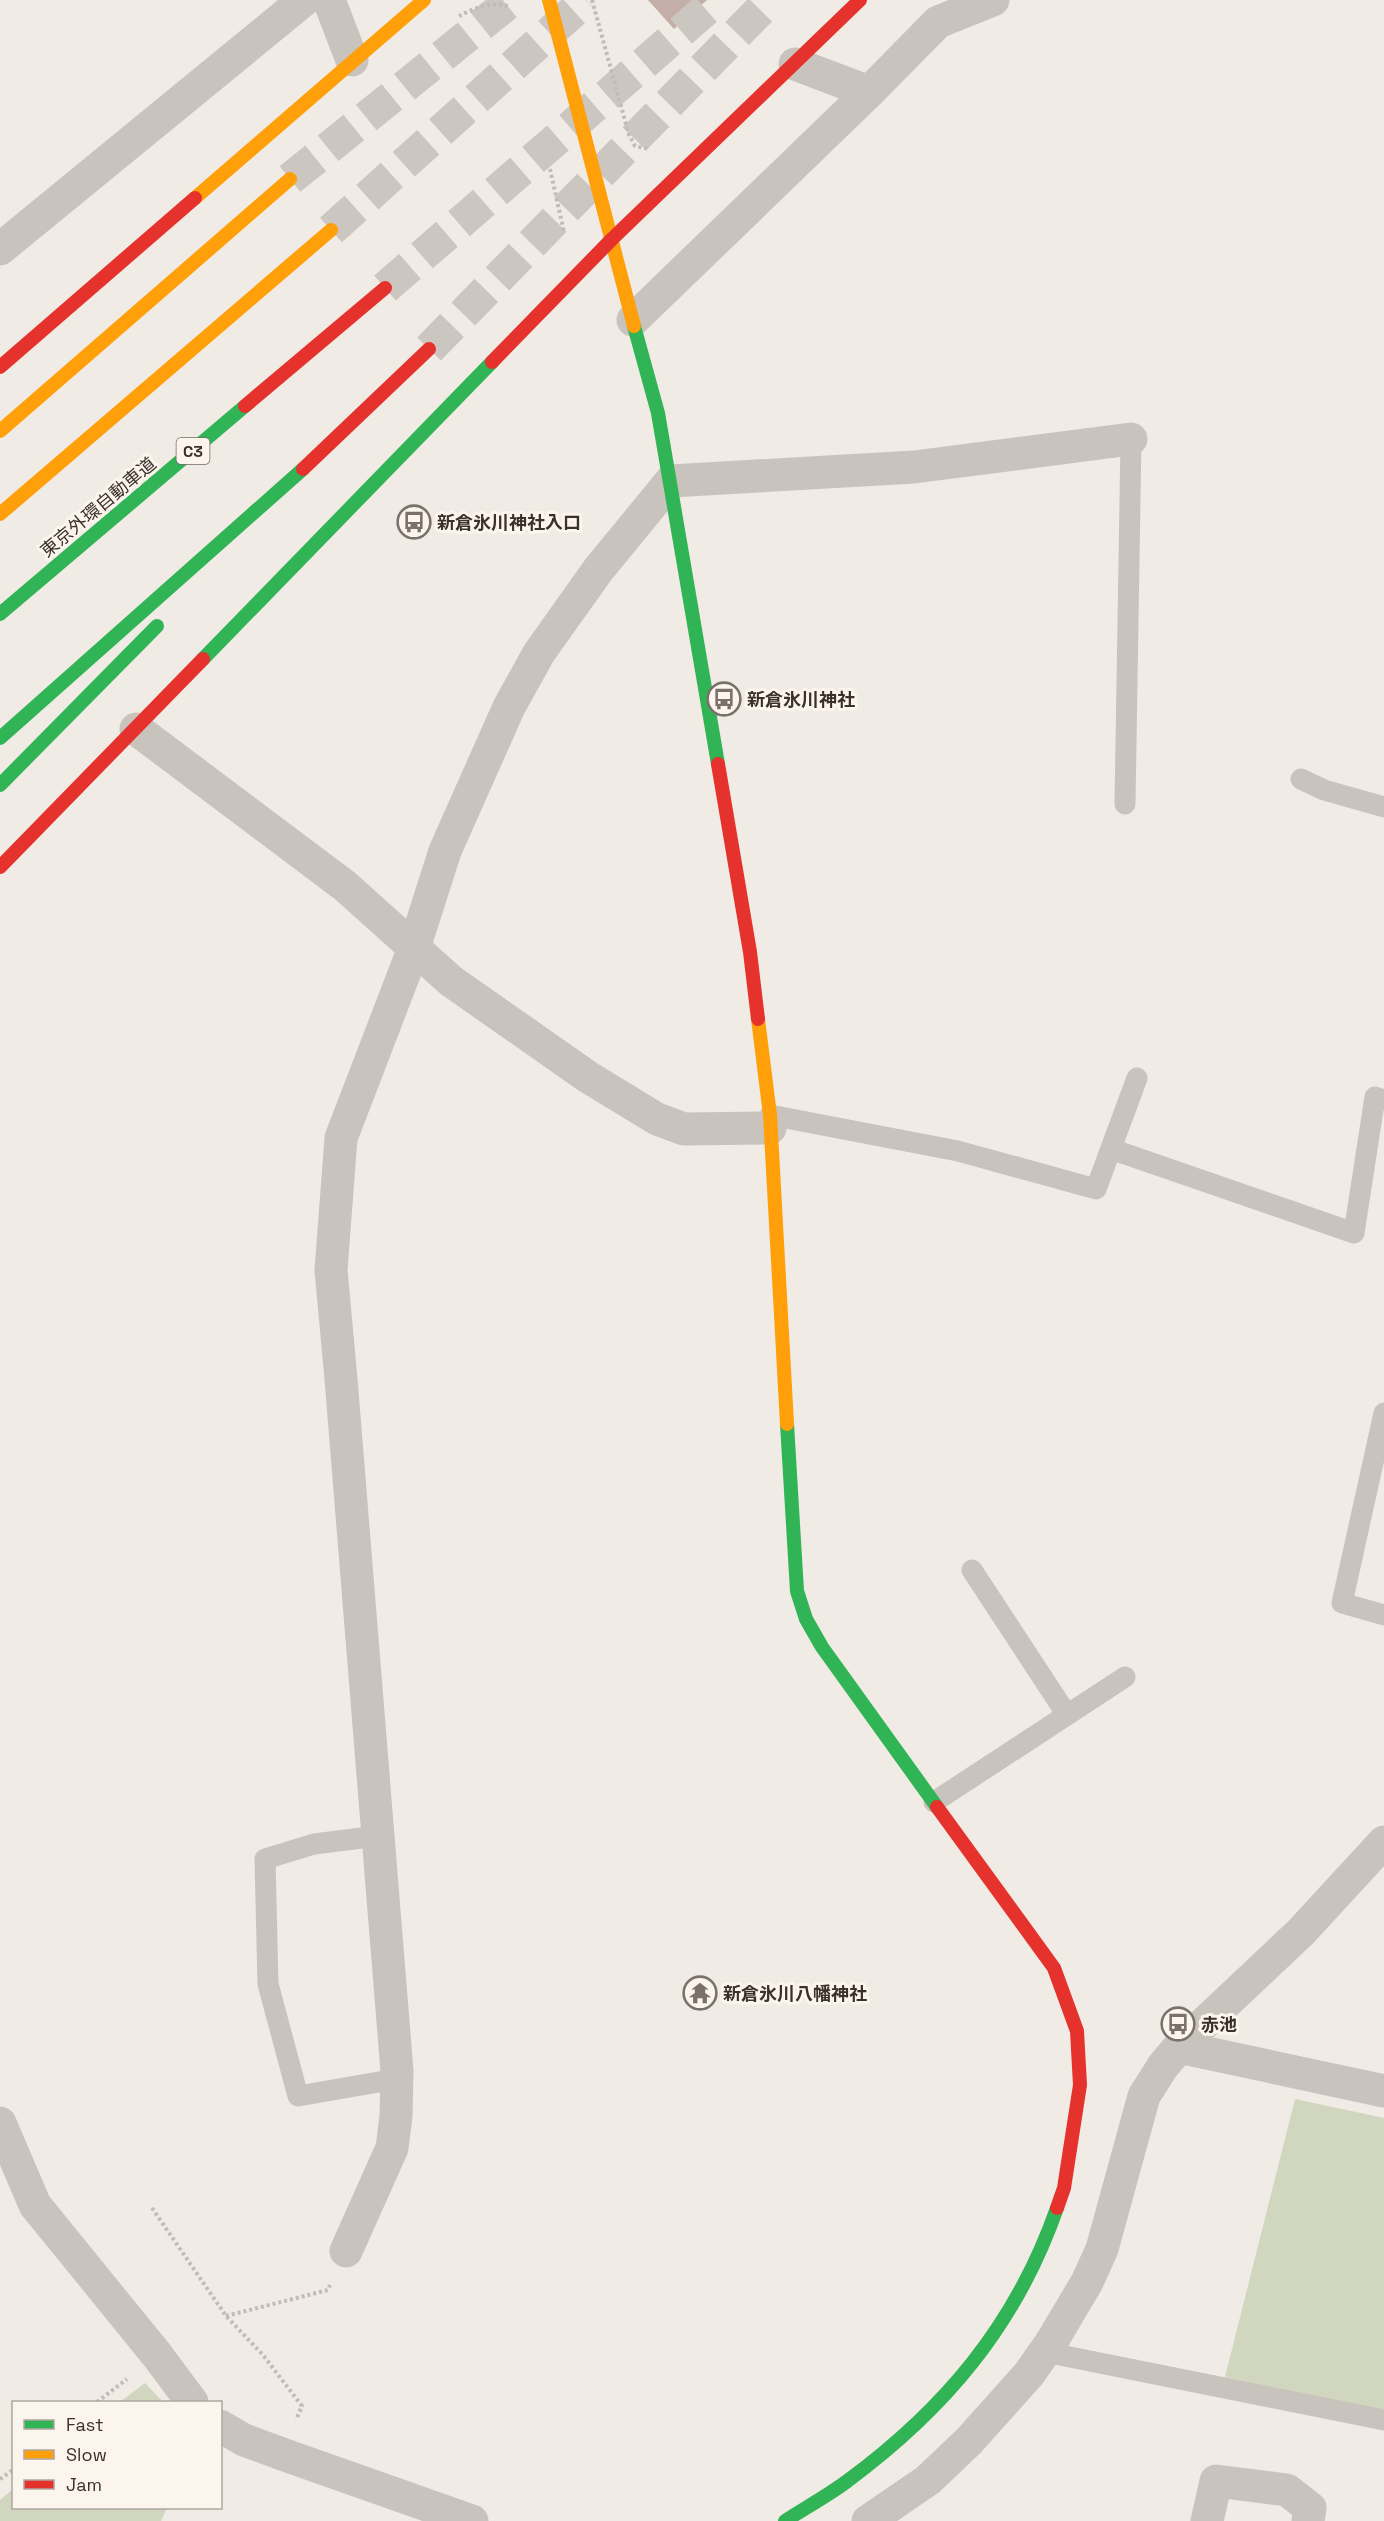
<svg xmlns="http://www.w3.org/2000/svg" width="1384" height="2521" font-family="'Space Grotesk','Noto Sans JP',sans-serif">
  <rect width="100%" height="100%" fill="#f0ebe5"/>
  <path fill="#d1d6bf" d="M1295,2099L1384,2118V2412L1225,2377Z
    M145,2383L163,2402H120Z
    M13,2489L14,2508H167L161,2521H0V2500Z"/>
  <path fill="#c3afa7" d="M648,0H707L674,29Z"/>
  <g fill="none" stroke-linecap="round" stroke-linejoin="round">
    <path stroke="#ccc6c0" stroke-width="33" stroke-dasharray="33 16" stroke-linecap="butt" d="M290,179L512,0
      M331,230L586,0
      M385,288L717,0
      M429,349L770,0"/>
    <path stroke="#c2bbb6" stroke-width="4" stroke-dasharray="3 3" stroke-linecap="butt" d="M592,0L629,135L635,146L649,149
      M459,16C474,8 495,0 510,7
      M550,169L564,232
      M152,2208L226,2316L263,2355L302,2406L296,2420
      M226,2316L328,2290L330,2285
      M97,2402L127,2379
      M0,2479L14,2469"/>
    <path stroke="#c9c3be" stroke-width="21" d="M1301,779L1324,790L1384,807
      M1125,804L1131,439
      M770,1115L958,1151L1096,1189L1137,1078
      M1111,1149L1354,1233L1375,1097L1384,1100
      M1384,1413L1342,1603L1384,1615
      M972,1570L1067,1715
      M934,1802L1125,1677
      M378,1836L314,1844L265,1859L268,1984L298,2096L396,2079
      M1045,2352L1384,2420"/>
    <path stroke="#c9c3be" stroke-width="33" d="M329,0L352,60
      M795,64L869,92L938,22L993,0
      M0,249L304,0
      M633,320L869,92
      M136,729L345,886L451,981L588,1077L657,1119L684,1129L770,1128
      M1179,2047L1384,2091
      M0,2123L35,2205L157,2355L192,2402
      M346,2251L392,2148L396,2116L397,2071L341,1379L331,1270L341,1138L414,948L445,851L509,707L539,653L598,570L671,481L914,467L1131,439
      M220,2426L244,2440L282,2454L472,2521
      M868,2521L928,2480L969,2441L1029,2374L1052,2341L1087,2282L1102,2249L1144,2096L1163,2066L1179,2047L1301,1932L1384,1842
      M1207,2521L1216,2481L1287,2490L1310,2508L1308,2521"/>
    <path stroke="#30b455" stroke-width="14" d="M634,326L658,413L718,764
      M0,614L245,406
      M203,659L492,362
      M0,738L303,469
      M0,785L157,626
      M787,1424L797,1591L806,1619L822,1647L937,1807
      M785,2521C805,2508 827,2496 846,2482C945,2409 1016,2325 1057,2208"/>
    <path stroke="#ff9f0a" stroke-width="14" d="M549,0L634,326
      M195,198L424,0
      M0,431L290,179
      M0,514L331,230
      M758,1019L770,1115L787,1424"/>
    <path stroke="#e5322d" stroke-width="14" d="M492,362L611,240L860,0
      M0,367L195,198
      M245,406L385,288
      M303,469L429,349
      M718,764L750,952L758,1019
      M0,867L203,659
      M937,1807L1054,1968L1077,2031L1080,2085L1064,2188L1057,2208"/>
  </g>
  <defs>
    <g id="bus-ring" transform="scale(1.725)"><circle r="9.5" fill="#fbf5ee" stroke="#7a716c" stroke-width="1.5"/><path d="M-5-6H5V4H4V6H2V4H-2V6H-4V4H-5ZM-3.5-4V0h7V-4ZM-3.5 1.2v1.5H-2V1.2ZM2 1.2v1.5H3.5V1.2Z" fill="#7a716c"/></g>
    <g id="temple-ring" transform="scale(1.725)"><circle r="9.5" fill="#fbf5ee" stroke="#7a716c" stroke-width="1.5"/><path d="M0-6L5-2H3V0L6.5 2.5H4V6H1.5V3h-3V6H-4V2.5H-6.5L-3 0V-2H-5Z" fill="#7a716c"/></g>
  </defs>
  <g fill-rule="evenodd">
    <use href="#bus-ring" x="414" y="522"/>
    <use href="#bus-ring" x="724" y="699"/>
    <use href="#temple-ring" x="700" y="1993"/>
    <use href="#bus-ring" x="1178" y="2024"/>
  </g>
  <g text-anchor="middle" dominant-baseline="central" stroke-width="6" stroke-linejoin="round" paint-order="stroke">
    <rect fill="#fbf5ee" stroke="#756b66" stroke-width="1.5" x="176.5" y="438" width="33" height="26" rx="4.5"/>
    <g font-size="16" font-weight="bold" fill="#3b302b">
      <text x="193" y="451">C3</text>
    </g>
    <g font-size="18" fill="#3b302b" stroke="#fbf5ee">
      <text transform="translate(98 507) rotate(-40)">東京外環自動車道</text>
    </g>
    <g font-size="18" font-weight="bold" fill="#3b302b" stroke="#fbf5ee" text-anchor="start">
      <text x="437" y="522">新倉氷川神社入口</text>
      <text x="747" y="699">新倉氷川神社</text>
      <text x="723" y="1993">新倉氷川八幡神社</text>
      <text x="1201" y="2024">赤池</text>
    </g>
  </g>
  <rect x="12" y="2401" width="210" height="108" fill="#fbf5ee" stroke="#aea6a0" stroke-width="1.5"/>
  <rect x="24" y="2420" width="30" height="9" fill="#30b455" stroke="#aea6a0" stroke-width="1.5"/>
  <text x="66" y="2431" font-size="18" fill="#3b302b">Fast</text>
  <rect x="24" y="2450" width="30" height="9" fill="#ff9f0a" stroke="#aea6a0" stroke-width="1.5"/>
  <text x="66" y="2461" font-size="18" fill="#3b302b">Slow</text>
  <rect x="24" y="2480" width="30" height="9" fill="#e5322d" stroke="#aea6a0" stroke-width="1.5"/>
  <text x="66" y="2491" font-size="18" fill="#3b302b">Jam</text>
</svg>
